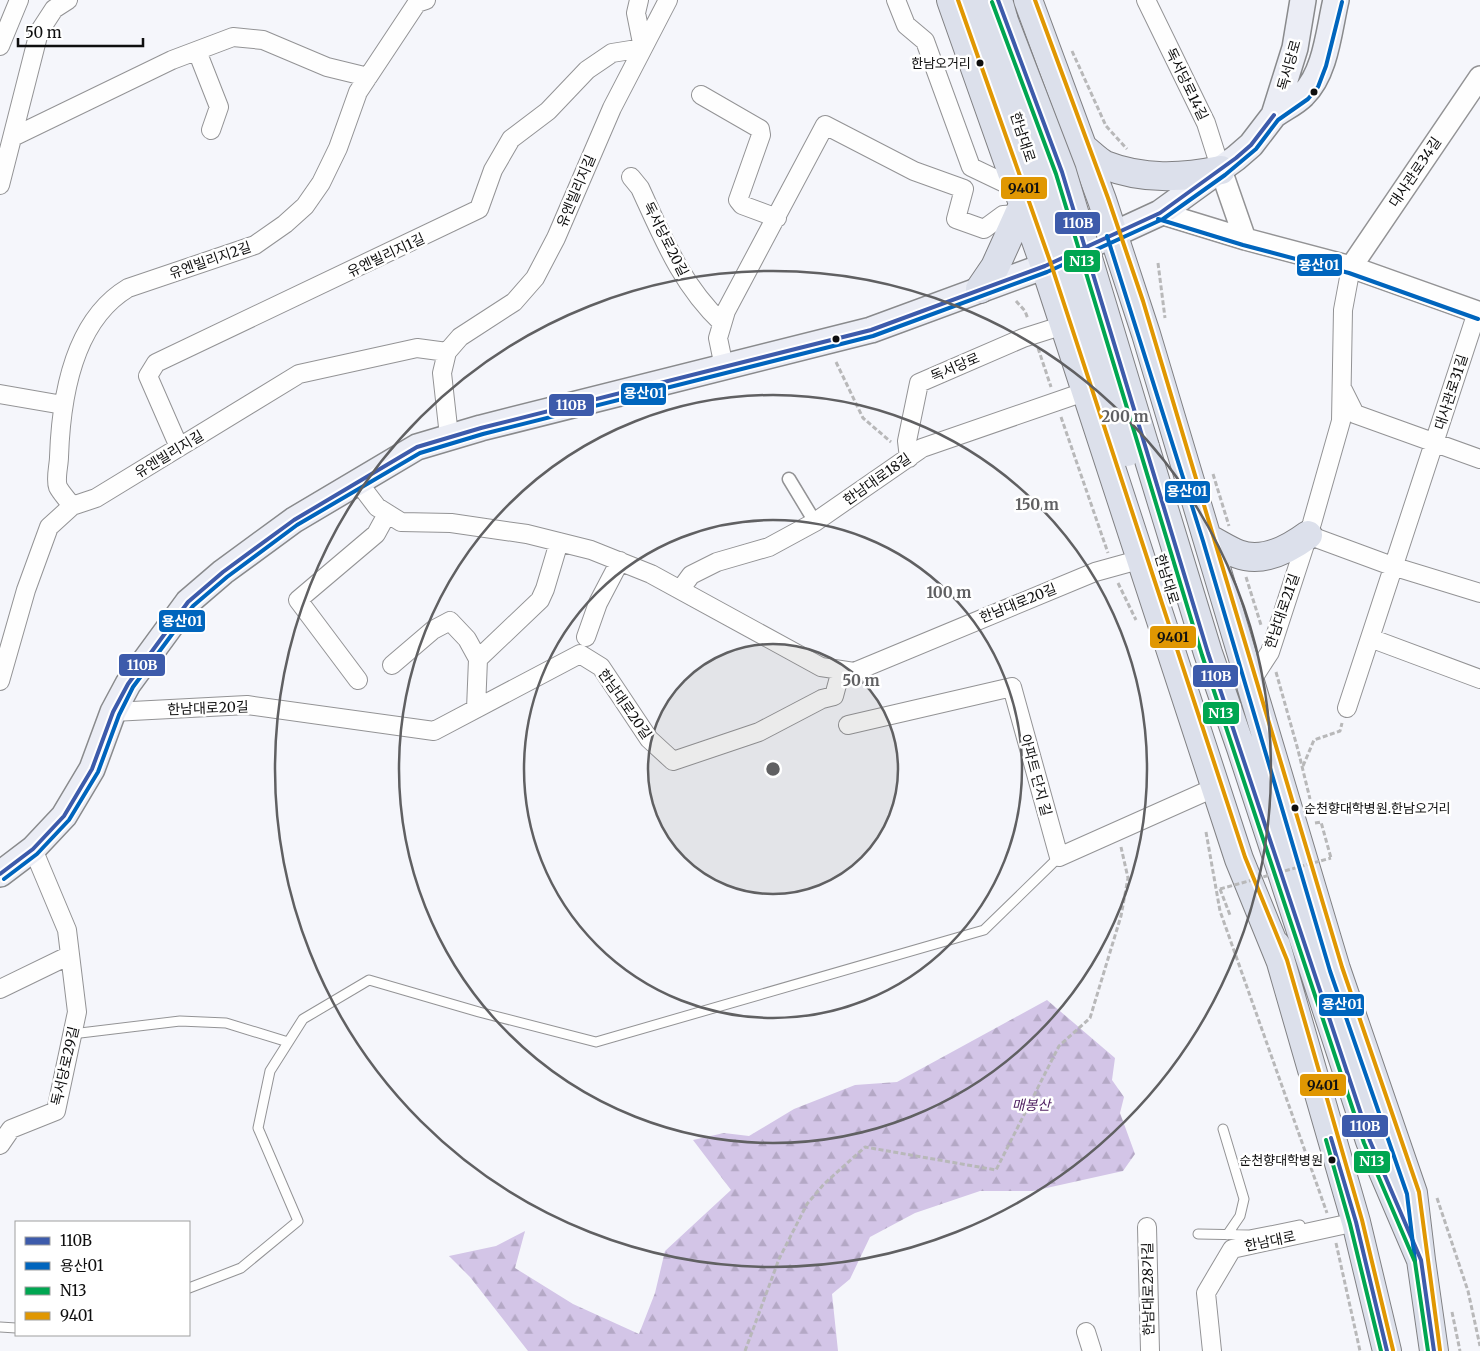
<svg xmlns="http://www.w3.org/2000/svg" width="1480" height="1351" font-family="Merriweather,'Noto Sans KR',serif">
  <defs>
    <pattern id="forest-firs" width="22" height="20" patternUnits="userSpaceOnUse" patternTransform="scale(1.25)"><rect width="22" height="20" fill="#d3c5e7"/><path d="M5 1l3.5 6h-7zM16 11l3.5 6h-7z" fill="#b4a8c5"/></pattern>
  </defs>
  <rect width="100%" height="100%" fill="#f5f6fb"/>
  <path fill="url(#forest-firs)" d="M1047,1000L1115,1058L1112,1080L1124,1097L1120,1113L1135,1154L1123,1171L1033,1191H980L915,1213L870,1237L850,1279L832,1294L838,1351H528L470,1277L449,1256L496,1246L525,1231L515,1268L573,1304L639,1334L655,1293L665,1251L731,1190L693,1140L724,1133L749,1136L794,1109L855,1085L897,1082Z"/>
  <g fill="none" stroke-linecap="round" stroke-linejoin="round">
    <g stroke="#939395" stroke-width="11">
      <path id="service" d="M72,1034L180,1021L226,1023L288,1042
        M1223,1129L1244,1199L1240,1216L1227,1235
        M1198,1234L1250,1235L1300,1225
        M189,1288L241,1268L298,1221L258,1128L270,1071L303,1019L369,980L479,1012L596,1042L984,930L1059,857
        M0,1327L16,1328"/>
    </g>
    <g stroke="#939395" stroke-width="15">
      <path id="pedestrian" d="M789,479L815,522"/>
    </g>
    <g stroke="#939395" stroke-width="20">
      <path id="minor" d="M896,0L906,25L925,41L971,167L1017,189
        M1146,0L1206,123L1221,170
        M0,46L19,0
        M197,51L219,107L211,130
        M701,95L760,129L761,135L738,200L742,205L777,218
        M13,137L172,60L233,37L263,40L327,67L368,77
        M631,177L640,188C663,238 681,284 722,323
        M0,185L39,32L54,9L68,0
        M724,367L718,338L726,311L825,125L914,171L964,189L956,219L984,229L1003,215L1019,214
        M1343,390L1355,414L1480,459
        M0,394L63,405
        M449,436L442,373L447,352L460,337L514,302L535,278L556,238L612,108L668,0
        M179,447L148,376L156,363L479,209L493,170L511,139L548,111L587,70L612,53L643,48L636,13L639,0
        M909,458L907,441L919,383L1023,338L1064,325
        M358,482L377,507L401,522L451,523L527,534L591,550L651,574L821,667L854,672L1095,572L1142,559
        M72,506C68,500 61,493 58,487C55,479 59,465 59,457C61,397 73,321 128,288L255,245L285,224L305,206L321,183L338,148L358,92L417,3L426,0
        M1308,535L1392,566L1480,593
        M680,590L691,575L717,562L769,547L815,522L922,448L1087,391
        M586,637L598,603L620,561
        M1370,638L1480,679
        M392,665L433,630L450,621L467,639L478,659
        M358,680L298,600L376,534L387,514
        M0,681L26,590L49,527L72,506L96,498L299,374L417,348L447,352
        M1250,683L1270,652L1312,523L1341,421L1343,310L1351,267
        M1347,708L1477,312
        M476,709L478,659L540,600L545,589L559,542
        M113,712L247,705L434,731L580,654L601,667L649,739L673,761L759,732L822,699L834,696L841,670
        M848,725L1012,687L1059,857L1216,787
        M0,989L70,955
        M0,1145L11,1129L56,1111L77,1012L67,930L33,849
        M1147,1227L1150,1351
        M1086,1332L1092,1351
        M1212,1351L1206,1293L1232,1249L1356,1222"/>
    </g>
    <g stroke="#939395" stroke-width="24">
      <path id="tertiary" d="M1221,170L1245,239
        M1160,213L1245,239L1351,267L1480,313
        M1351,267L1480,77"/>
    </g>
    <g stroke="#898a8c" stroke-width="28">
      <path id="secondary" d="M1274,115C1284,108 1295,103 1303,95C1326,73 1329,29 1336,0
        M0,874L33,849L64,816L92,769L113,712L128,684L188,602L223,572L294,520L417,447L481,428L871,330L1045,266L1160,213L1236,158L1251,145L1274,115L1295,48L1303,0"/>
    </g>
    <g stroke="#808083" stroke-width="30">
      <path id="primary" d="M951,0L1045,266L1239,859L1281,962
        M976,0L986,27
        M998,0L1004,21
        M1028,0L1102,200L1146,334L1336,969L1413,1193L1421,1260
        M1083,148C1090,153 1097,161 1105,165C1143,180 1182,178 1221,170
        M980,289L995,267L1023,205
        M1145,447L1208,653L1241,748L1370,1141L1421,1260L1434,1351
        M1209,539C1219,544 1228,550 1238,554C1262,563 1289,549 1308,535
        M1276,945L1356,1222L1387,1351"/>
    </g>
    <path stroke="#b8b8b9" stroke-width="3" stroke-dasharray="5 2.5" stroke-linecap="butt" d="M1072,51L1106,126L1127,149
      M1158,263L1165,318
      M1016,301L1025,311L1028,319
      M1038,348L1051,387
      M836,362L863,418L891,442
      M1061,417L1108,553
      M1213,474L1229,526
      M1246,577L1261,625
      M1118,583L1136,620
      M1276,672L1298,750L1310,799
      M1303,766L1314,740L1340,731L1342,723
      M1315,823L1321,822L1331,858
      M1206,832L1220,911L1327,1213
      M1220,889L1230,915
      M1437,1198L1468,1291L1480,1346
      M1336,1243L1360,1351
      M1452,1312L1460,1351
      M745,1351L779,1259L807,1204L824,1184L865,1147L996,1170L1059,1046L1090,1018L1121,916L1128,878L1121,847"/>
    <use href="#service" stroke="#fefefe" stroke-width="9"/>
    <use href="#pedestrian" stroke="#fefefe" stroke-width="12"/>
    <use href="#minor" stroke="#fefefe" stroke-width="18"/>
    <use href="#tertiary" stroke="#fefefe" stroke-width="21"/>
    <use href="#secondary" stroke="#ebedf5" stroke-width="25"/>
    <use href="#primary" stroke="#dce0eb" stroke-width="28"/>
    <g stroke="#808083" stroke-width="30" stroke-linecap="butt">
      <path id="primary-bridge" d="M1004,21L1062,172L1145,447
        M986,27L1127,452"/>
    </g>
    <path stroke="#b8b8b9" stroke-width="3" stroke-dasharray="5 2.5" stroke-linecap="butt" d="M1220,889L1331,858"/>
    <use href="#primary-bridge" stroke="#dce0eb" stroke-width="28"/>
    <g stroke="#fff" stroke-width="8">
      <path id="bus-1" d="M998,0L1062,172L1208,653L1370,1141L1421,1260L1434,1351
        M0,874L33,849L64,816L92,769L113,712L128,684L188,602L223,572L294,520L417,447L481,428L871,330L1045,266L1160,213L1236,158L1251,145L1274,115
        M1331,1138L1356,1222L1387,1351"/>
    </g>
    <g stroke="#fff" stroke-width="8">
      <path id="bus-2" d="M1158,219L1243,245L1349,273L1478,319
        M1107,236L1203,541L1330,971L1407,1194L1415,1261
        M4,879L37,854L69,820L98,772L119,715L133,687L193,606L227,577L297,525L420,453L483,434L873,336L1047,272L1163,219L1225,175L1256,149L1278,120L1308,99L1318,87L1326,66L1342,2"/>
    </g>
    <g stroke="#fff" stroke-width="8">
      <path id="bus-3" d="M992,2L1056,174L1202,655L1364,1143L1415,1262L1428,1351
        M1326,1140L1350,1224L1381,1351"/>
    </g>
    <g stroke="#fff" stroke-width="8">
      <path id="bus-4" d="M958,0L1051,264L1245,857L1287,960L1362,1220L1393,1350
        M1035,0L1108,198L1143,301L1342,967L1419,1192L1440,1350"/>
    </g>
    <use href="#bus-1" stroke="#3d5bab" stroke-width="4"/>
    <use href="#bus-2" stroke="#0065bd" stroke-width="4"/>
    <use href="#bus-3" stroke="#00a651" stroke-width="4"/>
    <use href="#bus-4" stroke="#e09702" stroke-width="4"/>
  </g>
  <circle cx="773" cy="769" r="125" fill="#606062" fill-opacity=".12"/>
  <g fill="none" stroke="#606062" stroke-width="2.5">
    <circle cx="773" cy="769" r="125"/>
    <circle cx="773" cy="769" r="249"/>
    <circle cx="773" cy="769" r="374"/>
    <circle cx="773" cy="769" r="498"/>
  </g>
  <g fill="#0f0f0f" stroke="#fff" stroke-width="2">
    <circle cx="980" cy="63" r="4.5"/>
    <circle cx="1314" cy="92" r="4.5"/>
    <circle cx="836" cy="339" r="4.5"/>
    <circle cx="1295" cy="808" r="4.5"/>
    <circle cx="1332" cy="1160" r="4.5"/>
  </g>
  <g text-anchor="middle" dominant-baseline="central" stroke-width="5" stroke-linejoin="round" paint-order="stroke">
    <g font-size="13" fill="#0f0f0f" stroke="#fff" text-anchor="end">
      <text x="971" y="63">한남오거리</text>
      <text x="1304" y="808" text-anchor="start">순천향대학병원.한남오거리</text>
      <text x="1323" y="1160">순천향대학병원</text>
    </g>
    <g font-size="14" fill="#0f0f0f" stroke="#fff">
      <text transform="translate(1289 65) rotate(-74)">독서당로</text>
      <text transform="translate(1187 84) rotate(64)">독서당로14길</text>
      <text transform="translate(1023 137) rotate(72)">한남대로</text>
      <text transform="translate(1415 172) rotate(-56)">대사관로34길</text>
      <text transform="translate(576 191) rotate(-67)">유엔빌리지길</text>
      <text transform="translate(666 239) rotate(63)">독서당로20길</text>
      <text transform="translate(386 255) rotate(-25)">유엔빌리지1길</text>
      <text transform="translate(210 260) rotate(-19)">유엔빌리지2길</text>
      <text transform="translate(955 367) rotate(-23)">독서당로</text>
      <text transform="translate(1451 392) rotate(-72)">대사관로31길</text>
      <text transform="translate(169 454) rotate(-31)">유엔빌리지길</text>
      <text transform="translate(877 479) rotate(-35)">한남대로18길</text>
      <text transform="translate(1167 579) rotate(73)">한남대로</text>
      <text transform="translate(1018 603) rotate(-22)">한남대로20길</text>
      <text transform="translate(1282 611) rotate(-71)">한남대로21길</text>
      <text transform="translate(625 704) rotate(55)">한남대로20길</text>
      <text transform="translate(208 708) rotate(-2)">한남대로20길</text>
      <text transform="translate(1036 775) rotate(75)">아파트 단지 길</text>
      <text transform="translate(65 1066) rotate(-77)">독서당로29길</text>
      <text transform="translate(1270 1241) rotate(-12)">한남대로</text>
      <text transform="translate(1148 1289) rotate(-91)">한남대로28가길</text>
    </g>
    <g font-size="14" font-style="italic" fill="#512363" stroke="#fff">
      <text x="1031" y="1105">매봉산</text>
    </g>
  </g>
  <circle cx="773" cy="769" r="8" fill="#606062" stroke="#fff" stroke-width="2.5"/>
  <g font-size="15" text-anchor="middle" font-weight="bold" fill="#606062" stroke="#fff" stroke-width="5" stroke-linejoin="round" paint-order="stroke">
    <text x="1125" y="422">200 m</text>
    <text x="1037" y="510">150 m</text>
    <text x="949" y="598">100 m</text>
    <text x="861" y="686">50 m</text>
  </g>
  <g stroke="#fff" stroke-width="2">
    <rect x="1000" y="176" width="48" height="24" rx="5" fill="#e09702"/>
    <rect x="1054" y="211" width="47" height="24" rx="5" fill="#3d5bab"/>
    <rect x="1063" y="249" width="38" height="24" rx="5" fill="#00a651"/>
    <rect x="1296" y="253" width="47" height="24" rx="5" fill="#0065bd"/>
    <rect x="620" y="382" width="47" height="24" rx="5" fill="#0065bd"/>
    <rect x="548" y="393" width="47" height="24" rx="5" fill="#3d5bab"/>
    <rect x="1164" y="480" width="47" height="24" rx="5" fill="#0065bd"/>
    <rect x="158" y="609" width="48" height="24" rx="5" fill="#0065bd"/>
    <rect x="1149" y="625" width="48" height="24" rx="5" fill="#e09702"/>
    <rect x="118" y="653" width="48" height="24" rx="5" fill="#3d5bab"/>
    <rect x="1192" y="664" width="47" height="24" rx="5" fill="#3d5bab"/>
    <rect x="1202" y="701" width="38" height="24" rx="5" fill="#00a651"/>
    <rect x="1318" y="993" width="47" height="24" rx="5" fill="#0065bd"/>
    <rect x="1299" y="1073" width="48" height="24" rx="5" fill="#e09702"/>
    <rect x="1341" y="1114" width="48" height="24" rx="5" fill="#3d5bab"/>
    <rect x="1353" y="1150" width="38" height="24" rx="5" fill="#00a651"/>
  </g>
  <g font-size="14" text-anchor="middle" font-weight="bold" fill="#fff">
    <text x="1078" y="228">110B</text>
    <text x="1082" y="266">N13</text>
    <text x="1319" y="270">용산01</text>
    <text x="644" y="398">용산01</text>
    <text x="571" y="410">110B</text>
    <text x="1187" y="496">용산01</text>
    <text x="182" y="626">용산01</text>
    <text x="142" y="670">110B</text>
    <text x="1216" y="681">110B</text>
    <text x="1221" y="718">N13</text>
    <text x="1342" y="1009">용산01</text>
    <text x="1365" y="1131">110B</text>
    <text x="1372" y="1166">N13</text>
  </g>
  <g font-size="14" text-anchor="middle" font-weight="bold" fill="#111">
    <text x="1024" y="193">9401</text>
    <text x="1173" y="642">9401</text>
    <text x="1323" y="1090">9401</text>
  </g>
  <rect x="15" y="1221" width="175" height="115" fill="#ffffff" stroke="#9f9f9f"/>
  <rect x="25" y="1237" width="25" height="8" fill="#3d5bab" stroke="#9f9f9f"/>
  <text x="60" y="1246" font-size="15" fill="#0f0f0f">110B</text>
  <rect x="25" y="1262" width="25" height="8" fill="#0065bd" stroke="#9f9f9f"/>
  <text x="60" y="1271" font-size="15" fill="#0f0f0f">용산01</text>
  <rect x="25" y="1287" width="25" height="8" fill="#00a651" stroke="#9f9f9f"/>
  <text x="60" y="1296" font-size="15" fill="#0f0f0f">N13</text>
  <rect x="25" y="1312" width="25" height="8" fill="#e09702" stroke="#9f9f9f"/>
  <text x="60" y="1321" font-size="15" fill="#0f0f0f">9401</text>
  <path d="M18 38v8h125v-8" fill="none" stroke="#0f0f0f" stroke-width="2.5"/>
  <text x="25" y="38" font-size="15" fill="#0f0f0f" stroke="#ffffff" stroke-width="4" paint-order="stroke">50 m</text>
</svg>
